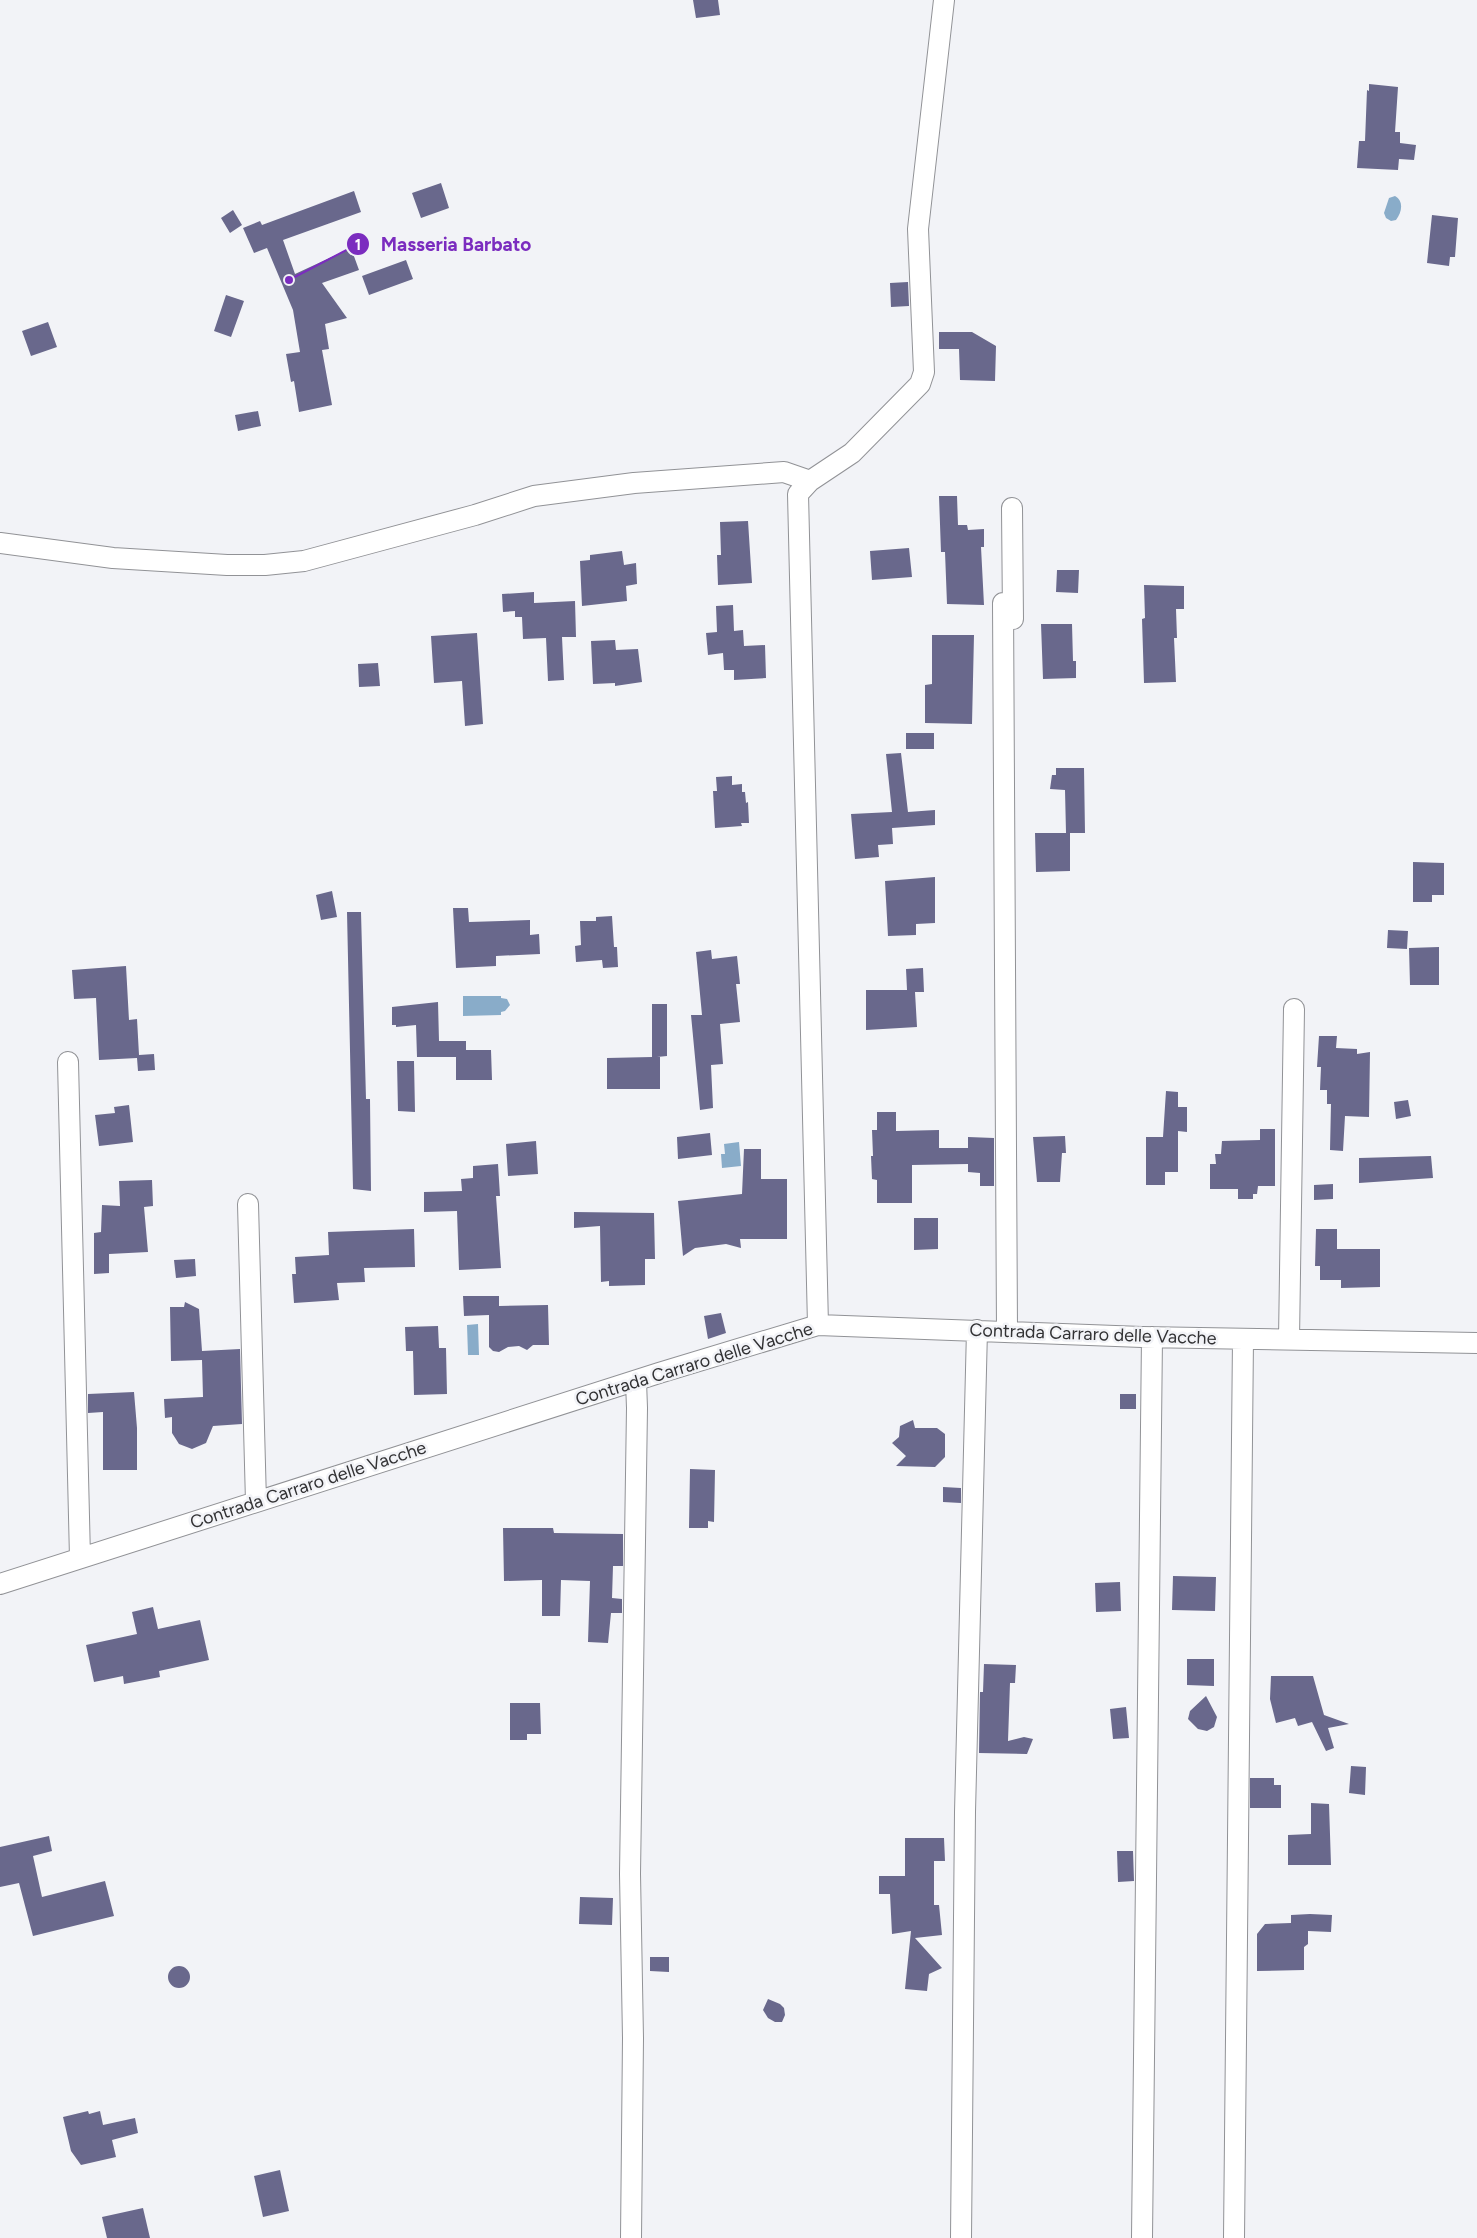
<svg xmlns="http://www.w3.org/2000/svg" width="1477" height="2238" font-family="Figtree,sans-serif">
  <rect width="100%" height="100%" fill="#f2f3f7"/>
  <path fill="#89acc9" d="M1395,196C1404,201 1402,212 1396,220L1391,221L1386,218L1384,213L1389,198Z
    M463,996H501V998L507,999L510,1005L505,1011L501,1012V1015L463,1016Z
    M739,1142L741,1166L722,1168L721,1154H725L724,1144Z
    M478,1324L479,1355H468L467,1325Z"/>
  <path fill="#69688c" d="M693,0H718L720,15L696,18Z
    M1369,84L1398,87L1395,132H1400V143L1416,145L1414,160L1399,159L1398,170L1357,168L1359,141H1365L1367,90L1369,91Z
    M441,183L449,208L421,218L412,193Z
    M354,191L361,212L283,240L295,274L351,248L359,270L322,283L347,318L325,324L329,349L322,350L332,405L299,412L294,381L291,382L286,354L300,352L293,310L267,248L254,253L243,228L260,221L262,225Z
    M233,210L242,225L230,233L221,218Z
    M1432,215L1458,218L1455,257H1450L1449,266L1427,263Z
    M406,260L413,279L369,295L362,276Z
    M908,282L909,306L891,307L890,283Z
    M226,295L244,301L231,337L214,331Z
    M48,322L57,347L31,356L22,331Z
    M939,332H972L996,346L995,381L960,380L959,349H939Z
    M258,411L261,426L238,431L235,415Z
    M939,496H957L958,525H967L968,530L984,529V547H981L984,605L947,604L945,552H941Z
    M748,521L752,583L718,585L717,555H721L720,522Z
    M909,548L912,577L872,580L870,551Z
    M622,551L624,565L636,563L637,584L626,586L627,601L582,606L580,561L590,560V555Z
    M1057,570H1079L1078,593L1056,592Z
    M1144,585L1184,586V609H1176L1177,638H1174L1176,682L1144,683L1142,619L1145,618Z
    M534,592V603L575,601L576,637H562L564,680L548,681L546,638L523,639L522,617H515V611L503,612L502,594Z
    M733,605L734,631L743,630L744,646L765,645L766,678L734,680V670H724L723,653L708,655L706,633L717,632L716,606Z
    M1041,624H1072L1073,661H1076V678L1043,679Z
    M477,633L483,724L465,726L462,681L434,683L431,636Z
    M932,635H974L972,724L925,723V685L932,684Z
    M615,640L616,650L638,649L642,682L615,686V683L593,684L591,641Z
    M378,663L380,686L359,687L358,664Z
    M906,733H934V749H906Z
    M901,753L908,812L935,810V825L892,828L893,844L878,845L879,857L855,859L851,814L892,812L886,754Z
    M1056,768H1084L1085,833H1070V871L1036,872L1035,833H1066L1065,790L1050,789L1052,775H1056Z
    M732,776V785L742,784V792H745L746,803L748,802L749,823H741L742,826L715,828L713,791H717L716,777Z
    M1413,862L1444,863V895H1432V902H1413Z
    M935,877V923L916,924V935L888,936L885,881Z
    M332,891L337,917L321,920L316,895Z
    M453,908H468L469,922L530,920V935L539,934L540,954L496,956V966L456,968Z
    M347,912H361L366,1099H370L371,1191L353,1189Z
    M612,916L614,947H617L618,967L603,968L602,960L576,962L575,946L581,945L580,921H596V917Z
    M1388,930L1408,931L1407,949L1387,948Z
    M1439,947V985H1410L1409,948Z
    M711,950L712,959L737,956L740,984H736L740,1022L720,1024L723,1064L711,1065L713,1108L700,1110L691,1015H702L696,952Z
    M126,966L129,1020L137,1019L139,1055L154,1054L155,1070L138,1071L137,1058L99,1060L96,998L74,999L72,970Z
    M923,968L924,992H915L917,1027L866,1030V990H907L906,969Z
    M438,1002L439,1041H466V1050H491L492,1080H456V1057H417L416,1025L396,1027V1025H392V1007Z
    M652,1004H667V1056L657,1057H660V1089H607V1058L652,1057Z
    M1319,1036H1337L1336,1048L1357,1049V1054L1370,1052L1369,1117L1345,1116L1343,1151L1330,1150L1331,1104H1327V1090H1320L1321,1067H1317Z
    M397,1061H414L415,1112L398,1111Z
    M1166,1091L1178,1092V1107H1187V1132L1178,1131V1172H1165V1185H1146V1137H1163Z
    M1408,1100L1411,1116L1396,1119L1394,1102Z
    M129,1105L133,1142L99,1146L95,1115L115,1113L114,1107Z
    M877,1112H896V1131L939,1130V1148H968V1137L994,1138V1186H980V1173L968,1172V1164L912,1165V1203H877V1180L872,1179L871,1156H873L872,1130H877Z
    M1260,1129H1275V1186H1258L1257,1194H1253V1199H1238V1189H1210V1164H1216L1215,1154H1221L1222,1141L1260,1140Z
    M710,1133L712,1155L678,1159L677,1137Z
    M1065,1136L1066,1153H1062L1060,1182H1037L1033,1137Z
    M536,1141L538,1174L508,1176L506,1144Z
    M744,1149H761V1179H787V1239H740L741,1248L726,1244L695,1248L683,1256L678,1201L742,1194Z
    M1431,1156L1433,1178L1359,1183V1158Z
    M498,1164L500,1196H496L501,1268L459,1270L457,1211L424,1212V1192L462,1191L461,1179L473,1178V1166Z
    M152,1180L153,1206L144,1207L148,1252L109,1254V1273L94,1274V1233L101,1232L102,1205L120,1206L119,1181Z
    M1333,1184V1199L1314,1200V1185Z
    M574,1212L654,1213L655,1259H645V1285L609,1286V1281L601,1282L600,1226L574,1228Z
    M914,1218H938V1249L914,1250Z
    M414,1229L415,1267L364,1268L365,1282L337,1283L339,1300L294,1303L292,1274H296L295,1257L329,1255L328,1232Z
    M1316,1229H1337V1249H1380V1287L1341,1288V1280H1320V1266H1315Z
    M195,1259L196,1276L176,1278L174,1260Z
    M463,1296H499V1306L548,1305L549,1345H533L527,1350L519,1346L508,1347L499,1352L493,1351L489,1347V1315L464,1316Z
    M185,1302L199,1309L202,1351L240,1349L242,1424L213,1426L206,1443L192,1449L179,1444L172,1433V1417L165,1418L164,1399L203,1397L202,1360L171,1361L170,1307H184Z
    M721,1313L726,1333L708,1339L704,1316Z
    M438,1326L439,1348H446L447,1394L414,1395L413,1351H406L405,1327Z
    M134,1392L137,1428V1470H103V1412L88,1413V1394Z
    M1120,1394H1136V1409H1120Z
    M913,1420L915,1428H937L945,1434V1457L935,1467L896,1466L906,1456L892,1443L899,1437L900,1426Z
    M690,1469L715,1470L714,1522L708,1521V1528H689Z
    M943,1487L961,1488V1503L943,1502Z
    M503,1528H553L554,1533L623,1534V1566H613L612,1598L622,1599V1613H611L608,1643L588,1642L590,1581L561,1580L560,1616H542V1580L504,1581Z
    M1173,1576L1216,1577L1215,1611L1172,1610Z
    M1120,1582L1121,1611L1096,1612L1095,1583Z
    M153,1607L158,1629L200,1620L209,1660L159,1671L160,1677L124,1684L123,1676L94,1682L86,1645L137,1634L132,1612Z
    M1187,1659H1214V1686L1187,1685Z
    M984,1664L1016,1665L1015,1683H1010L1008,1741L1024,1737L1033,1739L1027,1754L979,1753L980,1692H983Z
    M1271,1676H1313L1324,1715L1349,1724L1328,1728L1334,1748L1326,1751L1312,1722L1298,1726L1295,1718L1276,1723L1270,1699Z
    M1206,1696L1217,1717L1214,1727L1207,1731L1198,1729L1188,1719L1190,1711Z
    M510,1703H540L541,1734H527V1740H510Z
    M1126,1707L1129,1738L1113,1739L1110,1709Z
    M1351,1766L1366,1767L1365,1795L1349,1793Z
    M1250,1778H1274V1785H1281V1808H1250Z
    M1311,1803L1329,1804L1331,1865H1288V1835L1311,1834Z
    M49,1836L52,1851L33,1856L42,1897L105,1881L114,1916L33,1936L19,1883L0,1887V1847Z
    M905,1838H944L945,1861H934V1905H939L942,1935L915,1938L942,1968L929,1974L927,1991L905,1989L911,1931L892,1934L890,1894H879V1876H905Z
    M1117,1851H1133L1134,1881L1118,1882Z
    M580,1897L613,1898L612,1925L579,1924Z
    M1310,1914L1332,1915L1331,1932L1308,1931V1944L1304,1947V1970L1257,1971V1934L1265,1924L1291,1923V1915Z
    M650,1957H669V1972L650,1971Z
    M168 1977a11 11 0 1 1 22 0a11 11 0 1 1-22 0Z
    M768,1999L780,2004L784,2008L785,2015L782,2022H775L768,2018L763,2010Z
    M88,2111L89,2114L100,2111L103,2125L135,2118L138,2133L112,2140L116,2157L81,2165L71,2151L63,2117Z
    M280,2170L289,2211L263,2217L254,2176Z
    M143,2208L150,2238H107L102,2217Z"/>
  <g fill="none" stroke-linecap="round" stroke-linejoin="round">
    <g stroke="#919296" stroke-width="22">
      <path id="minor" d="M1012,508L1013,619
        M0,543L113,558L227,565H265L304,561L475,515L534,496L634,483L784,472L810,481
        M1003,603L1007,1331
        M68,1062L80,1558
        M248,1204L256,1502
        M818,1325L798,494L810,481L852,453L920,384L924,372L918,229L944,0
        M1289,1339L1294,1009
        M0,1584L659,1373L818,1325L1142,1337L1477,1343
        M631,2238L633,2038L630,1874L637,1408L636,1381
        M961,2238L965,1812L977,1330
        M1142,2238L1152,1337
        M1234,2238L1243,1339"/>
    </g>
    <use href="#minor" stroke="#fff" stroke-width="20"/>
  </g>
  <g text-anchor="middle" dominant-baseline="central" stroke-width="5" stroke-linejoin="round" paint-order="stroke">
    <g font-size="18" fill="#323234" stroke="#f2f3f7">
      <text transform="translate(1093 1334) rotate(2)">Contrada Carraro delle Vacche</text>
      <text transform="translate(694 1364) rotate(-17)">Contrada Carraro delle Vacche</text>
      <text transform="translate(308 1485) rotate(-18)">Contrada Carraro delle Vacche</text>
    </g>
  </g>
  <path fill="none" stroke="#7b2cbf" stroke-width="2" d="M289 280L358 244"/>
  <g fill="#7b2cbf" stroke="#f2f3f7" stroke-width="2">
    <circle cx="289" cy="280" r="5"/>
    <circle cx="358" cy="244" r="12"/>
  </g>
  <g font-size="15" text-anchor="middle" font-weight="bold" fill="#fff">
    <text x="358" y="250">1</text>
  </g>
  <g font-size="19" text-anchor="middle" font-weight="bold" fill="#7b2cbf" stroke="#f2f3f7" stroke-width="5" stroke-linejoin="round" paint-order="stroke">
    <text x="456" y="251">Masseria Barbato</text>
  </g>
</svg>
